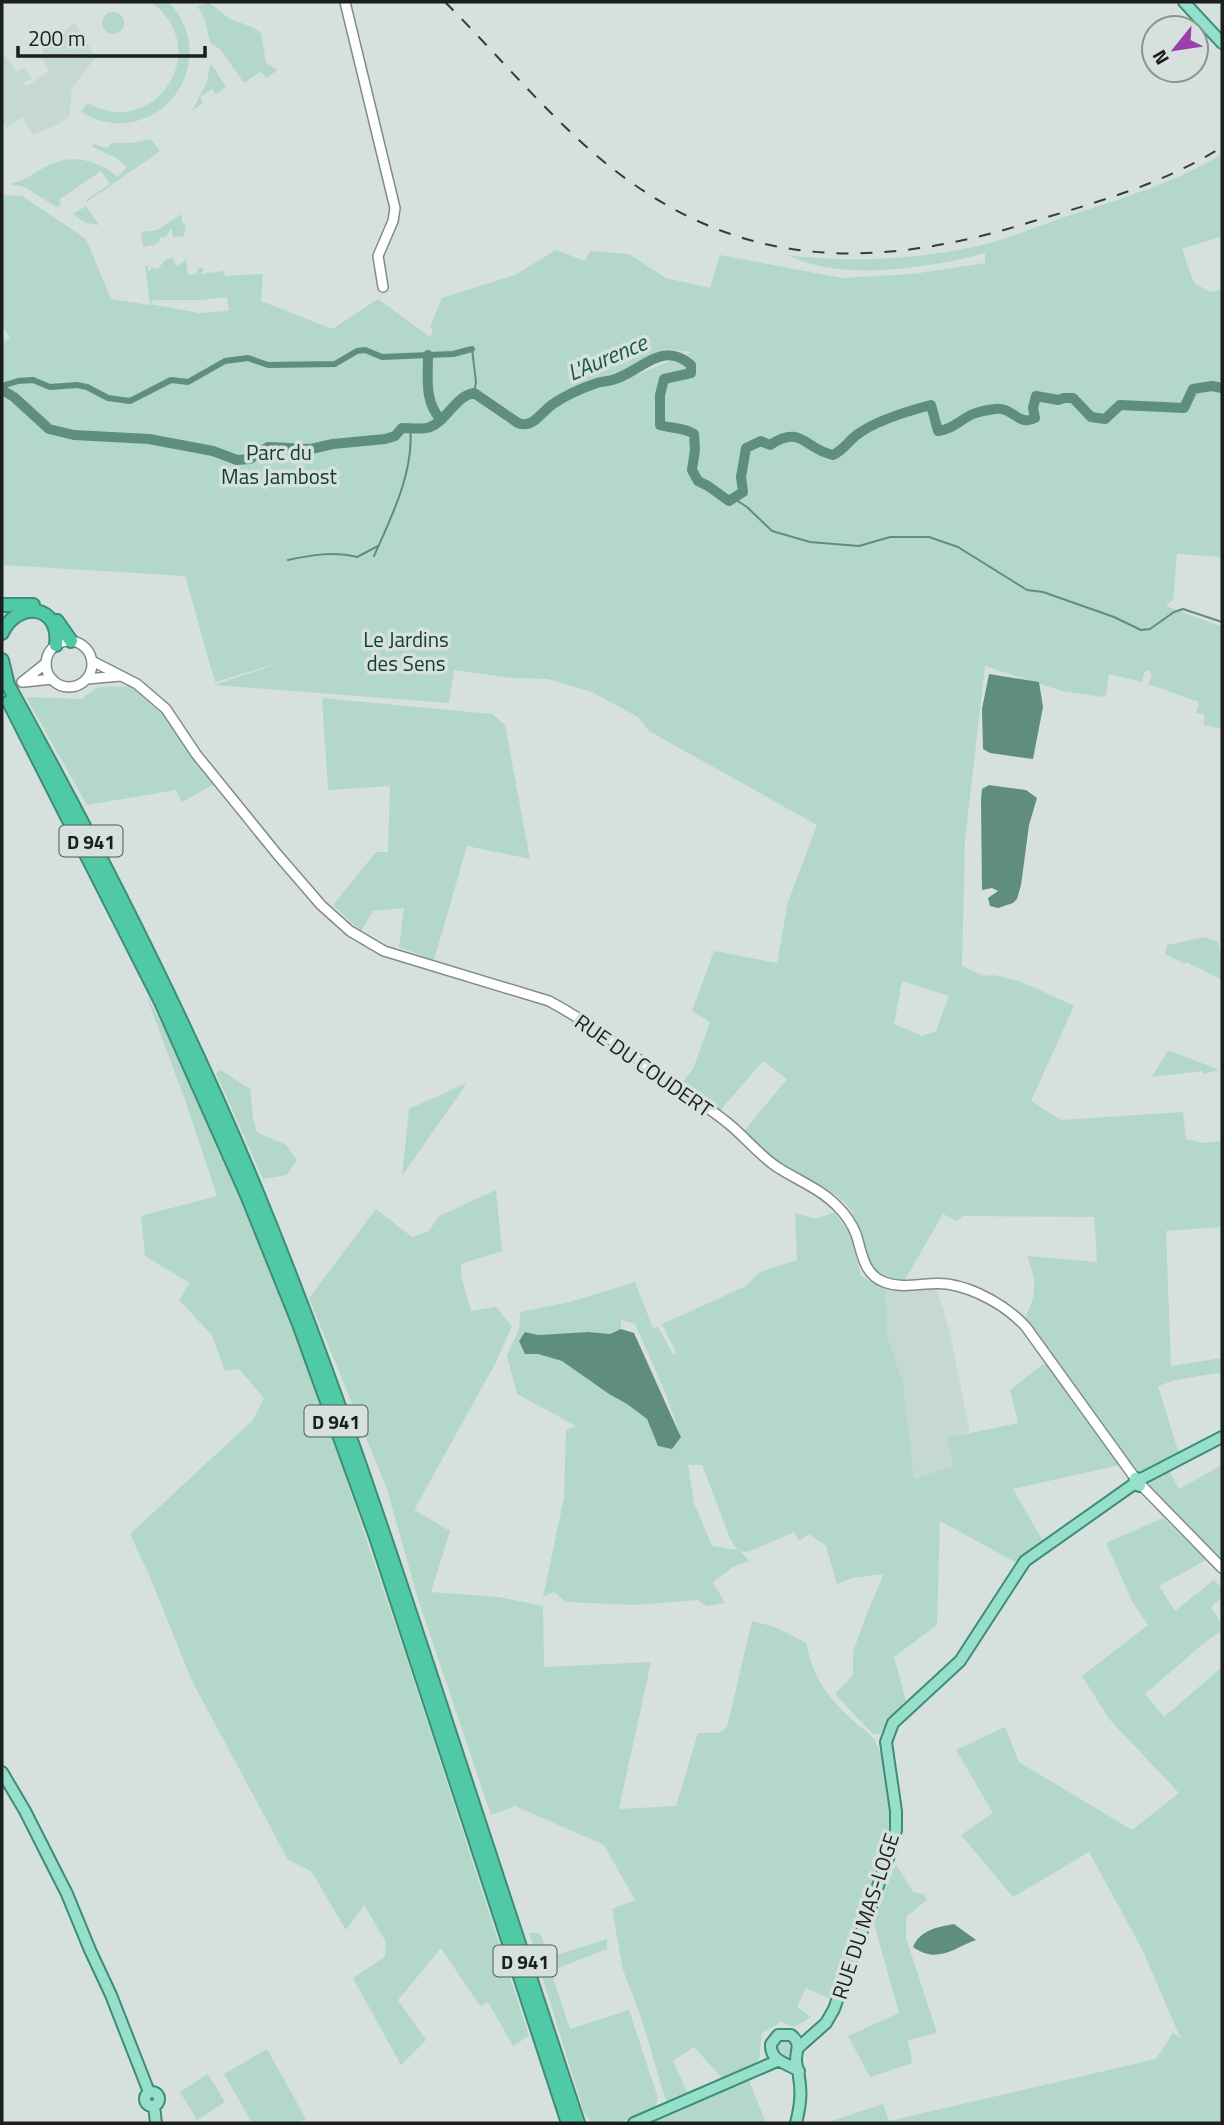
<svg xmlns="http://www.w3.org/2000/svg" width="1224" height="2125" font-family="'Titillium Web',sans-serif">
  <rect width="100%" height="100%" fill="#d6e1dd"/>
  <path fill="#c5d9d1" d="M74,23L96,57L72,88L69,117L55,126L33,134L22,117L7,128L4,125L2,126V55L4,54L17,72L24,67L32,78L24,83L27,86L49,71L42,58L43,46L59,37Z
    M884,1282L934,1285L938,1292L950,1333L970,1432L947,1438L953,1466L914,1479L903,1383L887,1335Z"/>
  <path fill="#b3d7c9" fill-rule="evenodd" d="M151,2H169C226,65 154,155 81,112L87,103C156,141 215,48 151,2Z
    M208,2L230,19L252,27L261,33L266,63L278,70L266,78L261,71L244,83L220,49L210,43L205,20L198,7Z
    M102 23a11 11 0 1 1 22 0a11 11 0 1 1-22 0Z
    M212,65L226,87L216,94L212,89L200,97L203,103L192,111L207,82L210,66Z
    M151,139L160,151L87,202L86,200L110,184L101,171L59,200L61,204L56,207L25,187L10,184C23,181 34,173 45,167C71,153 96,159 118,177L127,167L115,157L92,147L93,144L107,148L111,143H131Z
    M1222,154V236L1182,249L1194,283L1210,292L1222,289V557L1177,554L1173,600L1166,606L1222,627V729L1203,725L1205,715L1196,713L1199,702L1148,684L1152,676L1150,670L1144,672L1142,682L1109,674L1106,695L1103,697L1062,691L985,666L965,840L962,966L984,976C1004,970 1053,997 1074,1006L1031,1101L1061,1120L1183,1112L1186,1139L1203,1143L1222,1141V1227L1166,1231L1171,1366L1222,1358V1372L1176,1380L1158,1386L1179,1454L1139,1473L1130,1462L1125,1464L1021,1322C1038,1299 1037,1281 1027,1256L1097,1262L1094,1217L963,1216L956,1221L943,1214L904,1281C848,1271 874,1234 844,1202C827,1185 798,1179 779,1164C767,1154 756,1142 744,1131L787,1079L763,1061L718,1113L680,1085L693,1069L710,1022L692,1011L714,951L777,963L788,902L817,825L649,731L638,717L592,692L548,679L512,678L454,670L449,703L214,685L289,660L215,682L185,576L2,565V342L10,338L2,325V195L22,196L86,239L111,299L150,305L145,266H148V272L152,268L158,269L165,260L172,258L177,266L186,260L188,275L197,274V270L201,267L204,269L201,274L224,271L225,276L263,274L261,301L332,329L378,299L430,337L433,331L430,327L442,298L515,275L556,250L585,261L590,251L629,254L666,278L710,288L720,255L842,278L913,274L985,263V253C975,255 964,259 953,261C901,270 837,279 787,255C851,263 915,260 978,246C1011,238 1042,224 1074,214C1126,197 1176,182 1222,154ZM227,297L229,311L199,313L150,304L154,300H201ZM665,349L692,352L636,375L632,365ZM902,981L949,996L936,1031L922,1036L894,1024Z
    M86,206L99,225L85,223L73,214Z
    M182,214V223L186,225L184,236L173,237L172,230H170L166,237L159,238L160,241L153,245V247L151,245L143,247L141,232L157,230Z
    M130,686L171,722L190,754L216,783L182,802L176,790L87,805L26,697L81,699L98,687Z
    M322,698L492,714L505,725L530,859L467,846L434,960L399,947L404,908L373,911L361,931L333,905L376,852H388L390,786L328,790Z
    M1205,937L1218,942L1222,964V982L1219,978L1186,962L1185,964L1165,954L1167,945Z
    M146,995L173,1045L258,1237L318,1396L409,1666L529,2036L513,2046L488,2002L480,2006L441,1948L398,2000L426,2040L401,2065L353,1978L385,1957L386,1942L364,1905L346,1930L311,1871L288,1860L192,1681L150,1577L130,1534L253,1420L264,1398L239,1369L225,1371L212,1335L179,1300L190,1283L145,1256L141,1216L217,1196L185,1100Z
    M1168,1050L1219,1070L1204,1074L1202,1071L1152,1077Z
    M221,1070L250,1089L253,1118L257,1132L286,1145L297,1160L287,1175L263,1179L216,1073Z
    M467,1083L402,1176L409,1109Z
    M496,1190L502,1251L461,1264V1276L471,1311L496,1307L512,1326L496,1362L414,1510L450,1531L431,1592L499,1597L543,1606L544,1667L651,1662L619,1809L676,1806L698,1733H719L727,1727L752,1621L775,1627L806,1643C814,1679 825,1694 852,1720C859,1727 868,1731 873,1738C886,1753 891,1813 890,1834L832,2000L806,1988L797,2007L811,2017L794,2027L781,2022L762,2033L759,2059L748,2068L722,2078L694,2047L673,2061L688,2094L670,2103L665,2098L641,2017L623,1970L612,1909L635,1900L604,1845L515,1806L491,1815L417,1596L387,1489L309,1298L376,1209L412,1237L429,1231L439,1216Z
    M834,1212L851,1235L861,1276L885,1289L887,1335L903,1383L914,1479L953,1466L947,1438L1018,1423L1010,1390L1043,1364L1049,1366L1120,1465L1013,1489L1043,1541L1015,1562L940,1521L937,1625L894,1657L906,1701L879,1734H873L835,1694L853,1675V1652L867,1613L884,1574L852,1578L837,1584L826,1546L809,1534L799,1541L794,1532L748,1552L740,1551L749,1561L733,1567L713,1582L725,1603L707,1606L697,1600L635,1605L566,1602L554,1592L543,1597L564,1498L566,1430L576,1426L517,1394L507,1356L519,1329L520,1312L570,1302L635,1282L653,1328L658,1327L674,1356L676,1352L662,1324L746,1286L760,1272L797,1260L795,1213L816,1219ZM621,1320L635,1324L665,1392L681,1437L672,1448L658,1446L647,1419L627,1404L609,1394L562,1361L538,1354H525V1332L538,1335L588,1332L610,1334L621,1329ZM688,1465H702L730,1538L737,1550L712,1546L694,1503Z
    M1222,1465V1564L1150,1489V1482L1169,1470L1179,1489Z
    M1163,1518L1206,1560L1159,1586L1175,1611L1214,1580L1222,1588V1597L1211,1607L1222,1625V1630L1203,1644L1145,1694L1164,1717L1222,1667V2123H826L883,2104L889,2121L1156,2059L1173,2033L1181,2039L1142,1949L1089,1852L1013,1897L961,1835L993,1813L956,1750L1005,1727L1019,1762L1132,1830L1179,1793L1110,1720L1082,1676L1148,1625L1133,1603L1106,1543Z
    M896,1864L913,1892L923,1894L927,1900L906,1917V1938L937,2033L908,2040L912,2063L870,2077L848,2036L899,2013L873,1920Z
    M529,1933H540L550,1957L607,1939V1949L551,1971L570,2029L629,2010L658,2098L655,2109L623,2121L592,2123L584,2113Z
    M776 2048a9 9 0 1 1 18 0a9 9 0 1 1-18 0Z
    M267,2049L306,2119L298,2123H252L224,2074Z
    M208,2074L225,2102L197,2120L180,2092Z
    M748,2078L766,2123H646Z"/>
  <path fill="#5f8e7e" d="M989,674L1039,682L1043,707L1033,759L990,753L983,749L982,709Z
    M989,785L1026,790L1037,798L1029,825L1021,885L1017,899L1013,903L998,908L990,906L988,898L998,891L992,888L982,890L981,799L982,789Z
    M621,1329L634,1333L675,1424L681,1437L672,1449L658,1446L647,1419L627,1404L609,1394L562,1361L538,1354H525L519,1341L525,1332L538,1335L588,1332L610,1334Z
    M954,1924L976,1940C952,1949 937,1964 913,1947C920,1930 938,1927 954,1924Z"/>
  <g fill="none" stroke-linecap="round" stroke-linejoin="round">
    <path stroke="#5f8e7e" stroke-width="2" d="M472,349L476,382L474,393
      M733,498L747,507L772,531L810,542L859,546L890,537H929L958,547L1027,590L1043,592L1114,617L1141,630L1150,629L1174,612L1183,609L1222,622
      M374,556C391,518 415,470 410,427
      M288,560C311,555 334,551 357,557L378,546"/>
    <path stroke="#5f8e7e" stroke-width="6" d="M2,386L18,381L33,380L50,387L77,385L87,387L108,398L130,401L171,380L188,382L225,361L248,358L268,365L335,364L357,351L365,350L382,357L453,354L472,349"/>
    <path stroke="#5f8e7e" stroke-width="10" d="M428,355C428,379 424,401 441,420
      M2,390L14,397L49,429L74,435L149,439L213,451L237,460L250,459L268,447L311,449L333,444L385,439L395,436L402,428C410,428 424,430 430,427C448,420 455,396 474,393L518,423C533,429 541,412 553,404C566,395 582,388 597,383C604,381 612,381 618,378C644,368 663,341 691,365V373L664,379L660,395V425C673,429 683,427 694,434L695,450L692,470L698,481L708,486L729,501L743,492L741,477L746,448L761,441L770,445C802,424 804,449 833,455C844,450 849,440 858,434C877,420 908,411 931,405L938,431C952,430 961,419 973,414C980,411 988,410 995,409C1012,406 1019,427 1035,418L1033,408L1036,396L1058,400L1064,398H1073L1091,417L1105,419L1120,405L1184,408L1193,389L1212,386L1222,388"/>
    <path stroke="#b0bab6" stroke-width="9" stroke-dasharray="9 4.5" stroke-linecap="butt" d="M2,689L22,682"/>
    <g stroke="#818c88" stroke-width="12">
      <path id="minor" d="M345,2L395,208L393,221L378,256L383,287
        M46 664a23 23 0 1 1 46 0a23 23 0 1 1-46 0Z
        M92,661L137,684L166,709L196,754L277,854L321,905L350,931L384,951L549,1001C588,1022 624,1049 660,1075C683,1091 707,1106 729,1124C745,1137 759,1155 777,1167C797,1180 821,1189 838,1207C846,1215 852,1224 856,1234C862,1252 863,1274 884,1282C905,1290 927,1281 947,1284C975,1288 1007,1306 1026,1327L1135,1478
        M87,679L120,676
        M22,682L46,663
        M24,682L52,679
        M1141,1485L1222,1568"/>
    </g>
    <g stroke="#3d8e76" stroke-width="14">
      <path id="major" d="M1184,2L1222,43
        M1141,1479L1140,1486L1134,1484L1135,1478L1141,1479L1222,1437
        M2,1772L25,1811L67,1894L90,1950L111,1995L149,2092
        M799,2047L826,2023L834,2009L891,1850L896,1830V1811L886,1742L893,1723L960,1661L1025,1561L1134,1484
        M145 2099a7 7 0 1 1 14 0a7 7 0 1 1-14 0Z
        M154,2106L156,2123
        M634,2123L777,2061
        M796,2123C800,2107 802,2094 799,2077C799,2072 796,2065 796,2060C796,2049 802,2044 791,2035H778L771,2044C770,2062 786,2062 799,2071"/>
    </g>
    <g stroke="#3d8e76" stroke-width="16">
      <path id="highway" d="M2,605H33
        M57,621L71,641
        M2,633C18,599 61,605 56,645
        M2,660L7,681
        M2,674C95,842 185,1017 258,1195C330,1370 389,1548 448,1728C491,1860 535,1991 578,2123
        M9,702L161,1002L247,1195L299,1324L376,1537L568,2123"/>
    </g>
    <use href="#minor" stroke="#fff" stroke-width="9"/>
    <use href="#major" stroke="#96dfca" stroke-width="10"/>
    <use href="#highway" stroke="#50caa6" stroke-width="12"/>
    <path stroke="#363b39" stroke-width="2" stroke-dasharray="12 12" stroke-linecap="butt" d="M445,2C494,51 538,104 590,150C723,266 857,274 1021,225C1090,204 1160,186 1222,147"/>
  </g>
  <g text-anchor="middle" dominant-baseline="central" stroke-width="7" stroke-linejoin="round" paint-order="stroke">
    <g fill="#d6e1dd" stroke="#525856" stroke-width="2">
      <rect x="59.5" y="825.5" width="63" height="31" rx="5"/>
      <rect x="304.5" y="1405.5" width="63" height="31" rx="5"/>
      <rect x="493.5" y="1945.5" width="63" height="31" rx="5"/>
    </g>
    <g font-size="19" font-weight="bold" fill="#1a1e1c">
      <text x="91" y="841">D 941</text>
      <text x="336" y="1421">D 941</text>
      <text x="525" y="1961">D 941</text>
    </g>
    <g font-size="21" fill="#113c30" stroke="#d6e1dd">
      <text x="279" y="452">Parc du<tspan x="279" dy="24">Mas Jambost</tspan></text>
      <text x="406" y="639">Le Jardins<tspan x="406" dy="24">des Sens</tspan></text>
    </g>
    <g font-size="21" fill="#1a1e1c" stroke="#d6e1dd">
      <text transform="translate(644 1065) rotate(35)">RUE DU COUDERT</text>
      <text transform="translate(865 1916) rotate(-72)">RUE DU MAS-LOGE</text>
    </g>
    <g font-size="23" font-style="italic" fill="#195846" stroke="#d6e1dd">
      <text transform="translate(607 357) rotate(-23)">L'Aurence</text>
    </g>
  </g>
  <rect width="1224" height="2125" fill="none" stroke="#1a1e1c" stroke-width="7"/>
  <g transform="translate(1175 49) rotate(240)"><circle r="33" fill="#d6e1dd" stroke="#8b9390" stroke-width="2"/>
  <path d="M0-5L12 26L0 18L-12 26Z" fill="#9940ab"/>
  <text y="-10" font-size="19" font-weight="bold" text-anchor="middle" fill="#1a1e1c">N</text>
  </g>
  <path d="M18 46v10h187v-10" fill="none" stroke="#1a1e1c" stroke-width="3.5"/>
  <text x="28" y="46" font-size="21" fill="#1a1e1c" stroke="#d6e1dd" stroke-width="5" paint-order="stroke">200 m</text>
</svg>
